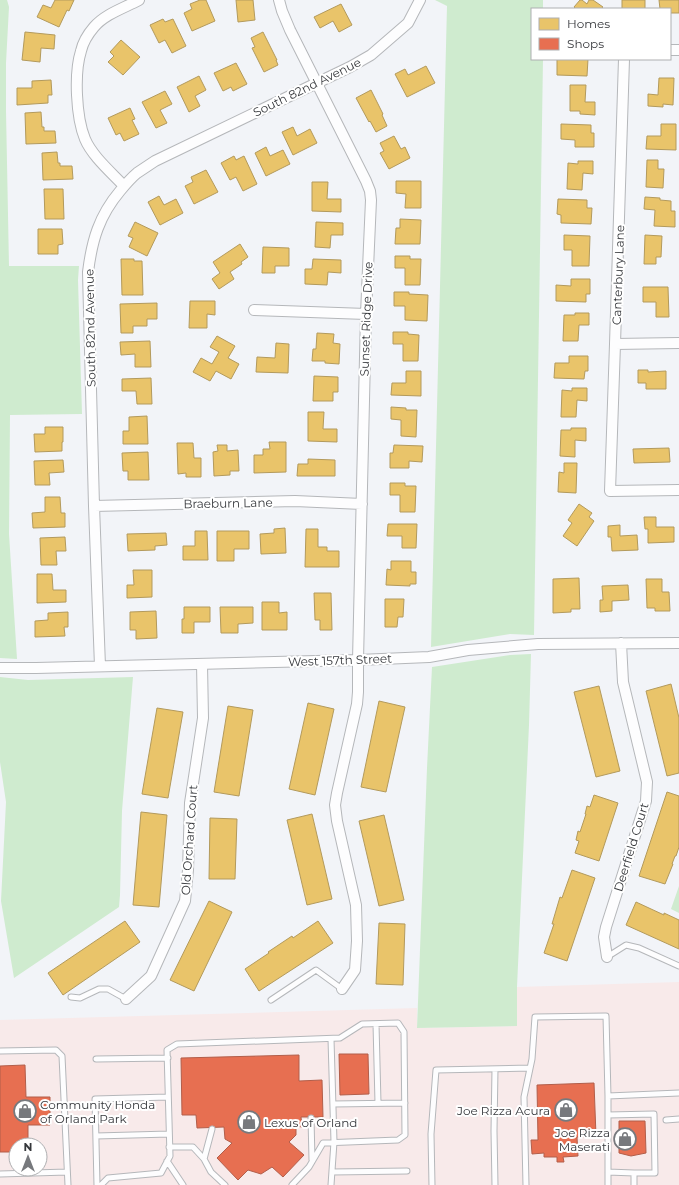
<svg xmlns="http://www.w3.org/2000/svg" width="679" height="1185" font-family="Montserrat,sans-serif">
  <rect width="100%" height="100%" fill="#f2f4f8"/>
  <path fill="#f8eaea" fill-rule="evenodd" d="M679,982V1185H0V1020L417,1008V1028L517,1026V987ZM16,1145H40V1169H16Z"/>
  <path fill="#cfebcf" d="M0,0H7L9,7L6,63V111L9,266H79L78,280L82,414L10,415L9,534L17,659L0,658Z
    M435,0H543V9H532V59H543L534,635L510,634L431,647L447,6Z
    M531,654L529,725L517,987V1026L417,1028L427,768L432,667L510,655Z
    M0,677L28,680L133,677L122,811L120,895L119,907L14,978L1,901L6,802L0,762Z
    M679,886V913L671,909Z"/>
  <path fill="#e9c46a" stroke="#b39a5c" d="M55,0H74L69,11L67,10L59,27L37,17L43,5L51,8Z
    M200,0H206L215,21L192,31L184,13L192,9L190,4Z
    M236,0H253L255,20L238,22Z
    M580,0H582L587,4L589,0H593L603,7L601,9H576L574,7Z
    M622,0H645V9H622Z
    M659,0H679V13H670V9H657H660Z
    M341,4L352,25L339,32L333,21L320,28L314,17Z
    M163,19L165,22L173,19L186,46L172,53L165,40L159,43L150,25Z
    M25,32L55,35L54,49L41,48L40,62L22,60Z
    M263,32L277,60H276L278,65L264,72L252,48L255,47L251,38Z
    M121,40L140,57L123,75L108,62L114,56L110,52Z
    M557,59H588L587,76L557,75Z
    M236,63L247,84L233,91L231,87L223,91L214,73Z
    M426,66L435,83L407,97L395,74L405,69L408,75Z
    M199,76L206,90L195,96L200,106L189,112L177,87Z
    M659,78H674L673,105L663,104V107L648,106V94L658,95Z
    M51,80L52,95H48V103L17,105V88H32V81Z
    M570,85H586L585,102H595V115L580,114V111H570Z
    M371,90L383,114L382,115L387,126L376,132L370,121L369,122L356,98Z
    M165,91L172,104L160,110L167,123L156,128L142,102Z
    M130,108L135,119L132,120L139,134L124,141L120,133L116,135L108,118Z
    M41,112L42,127H44V131H55L56,143L26,144L25,113Z
    M561,124L591,125V133H594V147H575V140L561,139Z
    M661,124H676V150L646,149L647,136H661Z
    M293,127L297,136L310,129L317,143L293,155L282,132Z
    M394,136L401,149L405,147L410,158L389,169L380,153L384,151L380,143Z
    M266,147L270,156L283,150L290,164L266,176L255,153Z
    M57,152L58,163H60V166H72L73,179L43,180L42,153Z
    M234,156L236,160L244,156L257,184L243,191L236,177L230,180L221,163Z
    M647,160H658V169H664L663,188L646,187Z
    M578,161H593V174L583,173L582,190L567,189L568,163L578,164Z
    M206,170L218,192L194,204L185,186L193,182L191,177Z
    M396,181H421V208H405L406,194L396,193Z
    M312,182H328L327,199H341V212L312,211Z
    M44,189H63L64,219H45Z
    M159,196L164,205L176,199L183,213L160,225L148,202Z
    M645,197L660,198V200L671,201V211H675V227L654,226L655,210L644,209Z
    M558,199L587,200V208H592L591,224L561,223V215L557,214Z
    M400,219L421,220L420,244H395L396,228H400Z
    M135,222L158,233L147,256L129,247L133,238L128,236Z
    M316,222L343,223V235H331L330,248L315,247Z
    M38,229H62L63,244L58,245V254H38Z
    M564,235L590,236L589,266H572V250H564Z
    M645,235L662,236L661,257H656V264H644Z
    M240,244L248,257L241,262L242,264L230,272L234,279L219,289L212,279L220,273L213,262Z
    M263,247L289,248V266H275V273H262Z
    M395,256H410V259H421L420,285H405V268H395Z
    M121,259H134V261H142L143,295H122Z
    M313,259L341,260V273L328,272L327,285L305,284V269H312Z
    M571,279H590V294H586V302L556,301V285L571,286Z
    M643,287H668L669,317H656V302H643Z
    M394,292H409V294L428,295L427,321L405,320V306H394Z
    M190,301H215V315L207,314V328H189Z
    M157,303V319H147V326H133V333H121L120,304Z
    M575,313H589V325H579L578,341H563L564,315H575Z
    M393,332H408V334L419,335L418,361H403V344H393Z
    M317,333L334,334L333,343L340,344L339,364L325,363V361H312L313,349H316Z
    M217,336L235,346L228,358L239,364L231,379L216,371L210,381L193,372L201,358L212,364L219,352L210,347Z
    M150,341L151,367H135V354L121,355L120,342Z
    M276,343L289,344L288,373L256,372L257,357L275,358Z
    M569,356H588V371H585L584,379L554,378L555,363H569Z
    M638,370H648V372L666,371V389H646V383H638Z
    M406,371H421V396L391,395L392,383H406Z
    M314,376L338,377V392H333V401H313Z
    M151,378L152,404H137L136,391H122V379Z
    M572,388H587V401L577,400L576,417H561L562,390L572,391Z
    M391,407L406,408V410H417L416,437L401,436V420L391,419Z
    M308,412H324L323,429H337V442L308,441Z
    M147,416L148,444H123V431H129V417Z
    M45,427H63V442H62V451L35,452L34,434H45Z
    M571,428H586V441L575,440V457L560,456L561,430H571Z
    M269,442H286V472L254,473V455H263V449H270Z
    M177,443H193L194,458H201V477H186V473L178,474Z
    M217,445H227V451L238,450L239,471H230V475L214,476L213,452L218,451Z
    M394,445L423,446L422,462L409,461V468H390V453H393Z
    M669,448L670,462L634,463L633,449Z
    M148,452L149,480H128V471H123L122,453Z
    M308,459L335,460V476H297L298,464H308Z
    M63,460L64,472L49,473L50,485H35L34,461Z
    M564,463H577L576,493L558,492L559,472L564,473Z
    M390,483H405V486H416L415,512H400V495H390Z
    M45,497H60L61,513H65V527L33,528L32,513L45,512Z
    M579,504L592,513L589,517L594,521L577,546L563,536L572,523L568,520Z
    M644,517H656V527H674V542L648,543V529H645Z
    M388,524H417L416,548H402V536H387Z
    M620,525V536L637,535L638,550L612,551L611,537H608V526Z
    M285,528L286,553L261,554L260,534L274,533V529Z
    M306,529H318V547H327V551H339V567H305Z
    M195,531H207L208,560H183V546H195Z
    M217,531H249V549H234V561H217Z
    M166,533L167,545L155,546V550L128,551L127,534Z
    M65,537L66,551H56L57,565H41L40,538Z
    M391,561H411V572H416V584H410V586L386,585L387,569L391,570Z
    M133,570H152V597L127,598V585H134Z
    M37,574H52L53,590H66V602L37,603Z
    M579,578L580,609H571V612L553,613V579Z
    M646,579H662V592H669L670,611H655V608H647Z
    M628,585L629,600L612,601V611L600,612V600H603L602,586Z
    M314,593H331L332,630H320V620H315Z
    M385,599H404L403,617H398L397,627H385Z
    M262,602H279V613L287,612V630H262Z
    M184,607H210V622H194V633H182V619H184Z
    M220,607H253V623L238,624V633H221Z
    M156,611L157,638L136,639V630H130V612Z
    M68,612V627H64L65,636L35,637V621L48,620V613Z
    M671,684L679,718V773L667,776L646,691Z
    M599,686L620,771L596,777L574,692Z
    M379,701L405,707L386,792L361,787Z
    M308,703L334,709L315,795L289,789Z
    M228,706L253,710L239,796L214,792Z
    M157,708L183,712L168,798L142,794Z
    M667,792L679,796V847L676,856H675L672,864H673L665,884L639,876Z
    M594,795L618,803L599,861L575,853L579,841L576,840L578,831L580,832L586,814H585L587,806L590,807Z
    M141,812L167,815L159,907L133,905Z
    M312,814L332,899L307,905L287,820Z
    M384,815L404,900L379,906L359,821Z
    M210,818L237,819L235,879H209Z
    M572,870L595,878L567,961L544,953L554,924H552L560,897L562,898Z
    M209,901L232,912L194,991L170,980Z
    M636,902L664,915V913L679,920V949L626,925Z
    M125,921L140,942L63,995L48,973Z
    M318,921L333,943L259,991L245,969L269,953L268,952L292,936L293,938Z
    M379,923L405,924L403,985L376,984Z"/>
  <path fill="#e76f51" stroke="#b25e4a" d="M339,1054H368L369,1094L340,1095Z
    M299,1055V1081L322,1080L323,1117H301L302,1127L296,1126V1135L289,1142L304,1155L283,1177L272,1167L261,1174L248,1170L238,1180L217,1158L232,1143L225,1139L224,1127L197,1128L196,1115H182L181,1058Z
    M25,1065L26,1097H50V1125H28V1145H16V1152H0V1066Z
    M594,1083L596,1136L577,1137L578,1156L563,1157L564,1162H557V1157H544V1153L532,1154L531,1140H538L537,1085Z
    M619,1121H645L646,1153L631,1156L619,1153Z"/>
  <g fill="none" stroke-linecap="round" stroke-linejoin="round">
    <g stroke="#b5b7ba" stroke-width="7">
      <path id="service" d="M607,957L626,945L639,948L679,966
        M71,997L80,998L99,989H108L126,999
        M271,1000L316,970L342,989
        M376,1024L378,1103
        M0,1051L56,1050L62,1056L68,1185
        M96,1059L168,1058
        M333,1104L405,1103
        M608,1115L654,1114L655,1173H634
        M311,1118L312,1160
        M666,1120L679,1119
        M96,1136L169,1134
        M169,1147H193L204,1159L211,1172L225,1185
        M204,1159L212,1129
        M167,1161L183,1185
        M332,1172L407,1171
        M608,1172L634,1173V1185
        M0,1174L67,1172
        M97,1185L95,1099L168,1097
        M101,1185L108,1178L161,1173L170,1156L167,1050L177,1044L340,1038L362,1024L398,1023L404,1032L405,1135L398,1140L323,1143L309,1167L292,1185
        M331,1185L334,1142L331,1039
        M432,1185L431,1134L436,1070L530,1068
        M495,1185L494,1131L495,1069
        M526,1185L524,1097L532,1059L535,1017L606,1016L608,1096
        M608,1185V1096L679,1093"/>
    </g>
    <g stroke="#b5b7ba" stroke-width="12">
      <path id="minor" d="M279,0L282,11L290,30L366,181L370,191L371,200L366,314L358,660V692L357,704L337,793L335,805L337,821L356,905L357,941L355,970L342,989
        M670,50H679
        M624,59L615,344L610,491L679,490
        M124,186C112,173 92,156 85,139C76,117 74,73 81,51C83,42 88,34 94,27C105,14 124,8 139,0
        M254,310L366,314
        M615,344L679,343
        M94,506L295,501L362,504
        M100,666L94,506L88,272C92,240 99,216 120,191C125,185 131,178 137,173C143,169 149,165 155,161L350,67L371,55L408,23L420,0
        M0,668H36L358,660L429,657L468,650L538,644L679,643
        M607,957L604,937L606,927L646,801L647,782L623,682L621,643
        M126,999L151,976L185,901L188,870L190,803L203,718L202,664"/>
    </g>
    <use href="#service" stroke="#fdfdfe" stroke-width="5"/>
    <use href="#minor" stroke="#fdfdfe" stroke-width="10"/>
  </g>
  <defs>
    <g id="shop-ring" transform="scale(1.15)"><circle r="9.5" fill="#fff" stroke="#77797d" stroke-width="1.5"/><path d="M-5-2.5h2.3a2.7 3.5 0 0 1 5.4 0H5L5.5 6h-11ZM-1.5-2.5h3a1.5 2.3 0 0 0-3 0Z" fill="#77797d"/></g>
  </defs>
  <g fill-rule="evenodd">
    <use href="#shop-ring" x="566" y="1110"/>
    <use href="#shop-ring" x="25" y="1111"/>
    <use href="#shop-ring" x="249" y="1122"/>
    <use href="#shop-ring" x="625" y="1139"/>
  </g>
  <g text-anchor="middle" dominant-baseline="central" stroke-width="4" stroke-linejoin="round" paint-order="stroke">
    <g font-size="12" fill="#35373b" stroke="#fff">
      <text transform="translate(307 87) rotate(-26)">South 82nd Avenue</text>
      <text transform="translate(618 275) rotate(-88)">Canterbury Lane</text>
      <text transform="translate(366 319) rotate(-88)">Sunset Ridge Drive</text>
      <text transform="translate(90 328) rotate(-91)">South 82nd Avenue</text>
      <text transform="translate(228 503) rotate(-1)">Braeburn Lane</text>
      <text transform="translate(340 660) rotate(-2)">West 157th Street</text>
      <text transform="translate(189 840) rotate(-86)">Old Orchard Court</text>
      <text transform="translate(631 847) rotate(-73)">Deerfield Court</text>
    </g>
    <g font-size="12" fill="#35373b" stroke="#fff" text-anchor="start">
      <text x="40" y="1104">Community Honda<tspan x="40" dy="14">of Orland Park</tspan></text>
      <text x="550" y="1110" text-anchor="end">Joe Rizza Acura</text>
      <text x="264" y="1122">Lexus of Orland</text>
      <text x="610" y="1132" text-anchor="end">Joe Rizza<tspan x="610" dy="14">Maserati</tspan></text>
    </g>
  </g>
  <rect x="531" y="8" width="140" height="52" fill="#ffffff" stroke="#aeafb1"/>
  <rect x="539" y="18" width="20" height="12" fill="#e9c46a" stroke="#aeafb1"/>
  <text x="567" y="28" font-size="12" fill="#35373b">Homes</text>
  <rect x="539" y="38" width="20" height="12" fill="#e76f51" stroke="#aeafb1"/>
  <text x="567" y="48" font-size="12" fill="#35373b">Shops</text>
  <g transform="translate(28 1157)"><circle r="19" fill="#ffffff" stroke="#aeafb1"/>
  <path d="M0-3L7 15L0 10L-7 15Z" fill="#77797d"/>
  <text y="-6" font-size="11" font-weight="bold" text-anchor="middle" fill="#35373b">N</text>
  </g>
</svg>
